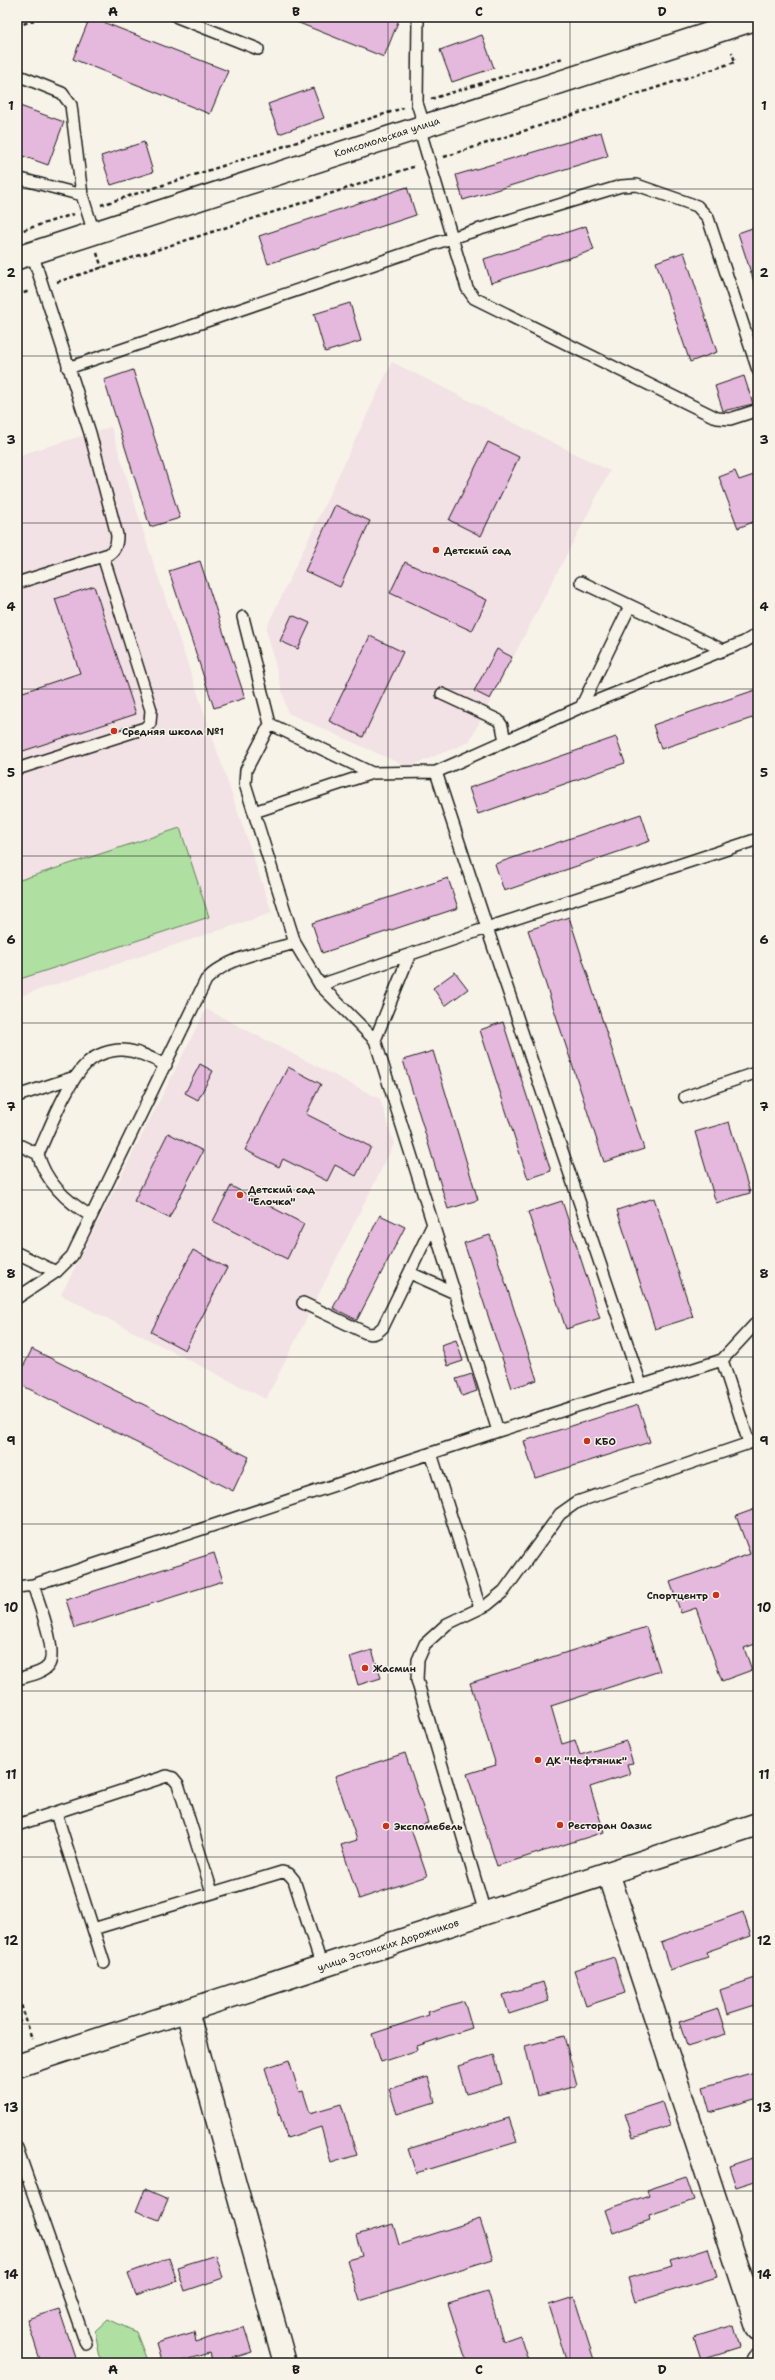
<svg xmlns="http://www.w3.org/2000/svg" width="775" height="2380" font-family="'Shantell Sans',sans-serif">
  <rect width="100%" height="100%" fill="#f7f3e8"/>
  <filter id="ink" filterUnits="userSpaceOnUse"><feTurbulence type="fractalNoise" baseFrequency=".025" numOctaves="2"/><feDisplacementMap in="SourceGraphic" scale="8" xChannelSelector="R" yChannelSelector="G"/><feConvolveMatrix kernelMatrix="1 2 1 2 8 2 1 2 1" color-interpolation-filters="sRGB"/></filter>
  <g filter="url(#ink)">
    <path fill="#f2e1e5" d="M392,362L610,471L469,742L408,767L288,713L266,629Z
      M111,427L149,550L272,913L17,997V456Z
      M206,1009L380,1099L394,1144L266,1399L61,1295Z"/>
    <path fill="#afe0a1" stroke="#667e5e" d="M180,828L209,917L17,980V881Z
      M108,2319L136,2332L148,2363H101L95,2331Z"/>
    <path fill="#e5b8dd" stroke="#1c1c1c" d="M90,17L228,71L210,114L73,59Z
      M284,17H400L384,57Z
      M482,35L494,68L452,82L440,50Z
      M313,88L324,118L279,134L268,104Z
      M17,105L64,122L48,165L17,154Z
      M601,132L608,156L463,200L456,175Z
      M144,142L153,172L111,185L101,156Z
      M407,187L416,215L268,264L259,236Z
      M586,226L594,250L491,283L484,259Z
      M758,226V284L755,285L738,233Z
      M684,252L717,352L690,362L656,262Z
      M350,303L361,341L325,352L314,314Z
      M133,370L180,518L150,527L104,380Z
      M744,376L753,404L723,411L715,386Z
      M488,442L519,457L481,536L449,520Z
      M735,471L739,480L754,475L758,486V520L738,528L719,477Z
      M335,505L370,521L340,587L305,571Z
      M200,561L245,698L214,708L169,571Z
      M405,562L487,600L472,631L390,593Z
      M94,586L136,714L17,753V694L80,673L55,599Z
      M292,615L310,623L298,649L280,641Z
      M370,636L403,652L363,737L329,721Z
      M497,649L512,657L490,699L474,691Z
      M758,689V716L661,749L653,725Z
      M616,737L625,763L478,814L469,788Z
      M641,814L650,841L504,891L495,864Z
      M448,878L458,908L322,953L312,923Z
      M569,917L644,1149L604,1162L528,930Z
      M455,972L468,989L445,1006L433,988Z
      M503,1022L551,1171L528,1179L480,1030Z
      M433,1051L478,1200L448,1209L403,1060Z
      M200,1064L213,1071L198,1100L185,1093Z
      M288,1067L321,1084L306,1114L371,1147L356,1176L335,1165L327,1181L283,1159L279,1167L245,1150Z
      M729,1122L750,1193L716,1203L695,1132Z
      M168,1133L203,1151L169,1218L134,1201Z
      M231,1186L304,1224L287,1259L213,1221Z
      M654,1198L693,1317L655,1329L617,1210Z
      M562,1201L600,1318L566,1329L528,1212Z
      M380,1215L405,1227L357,1320L333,1308Z
      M490,1235L537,1380L512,1388L464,1243Z
      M193,1250L227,1268L185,1350L151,1332Z
      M456,1340L463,1361L448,1366L441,1345Z
      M32,1349L249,1457L233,1491L17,1383V1379Z
      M472,1374L477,1391L462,1396L456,1379Z
      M638,1405L650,1442L535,1478L524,1441Z
      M758,1508V1643L744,1648L752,1670L722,1681L696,1608L681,1613L670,1582L750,1554L736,1516Z
      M214,1553L223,1581L75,1628L66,1600Z
      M646,1627L660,1671L551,1706L562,1744L575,1740L580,1755L626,1741L633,1763L627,1764L630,1774L590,1787L604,1832L497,1866L467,1774L496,1765L470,1683Z
      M372,1650L381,1678L358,1685L350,1657Z
      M405,1753L428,1823L411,1829L427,1876L359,1899L341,1845L357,1840L335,1776Z
      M743,1912L751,1936L706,1952L708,1957L670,1970L661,1942Z
      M614,1957L625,1993L586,2006L574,1970Z
      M758,1977V2004L727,2014L720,1990Z
      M543,1982L549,2001L509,2014L503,1995Z
      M464,2001L472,2028L417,2046L418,2050L381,2062L372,2034L429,2015L428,2012Z
      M718,2009L726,2034L687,2046L679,2022Z
      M564,2036L577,2086L537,2096L525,2046Z
      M494,2055L502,2084L466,2094L458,2066Z
      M289,2060L299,2092L303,2091L310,2113L341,2104L357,2155L331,2163L321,2127L287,2138L265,2068Z
      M758,2071V2098L710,2112L703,2087Z
      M428,2077L435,2102L397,2114L389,2089Z
      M662,2102L670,2126L633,2138L625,2114Z
      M509,2118L517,2142L416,2173L408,2149Z
      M758,2156V2180L736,2187L729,2166Z
      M686,2177L694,2200L649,2215L650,2220L613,2233L605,2210L649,2195L647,2190Z
      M145,2189L168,2199L159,2220L136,2211Z
      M480,2219L493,2259L360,2301L347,2260L362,2256L356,2235L393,2224L399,2245Z
      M708,2248L717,2277L635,2302L628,2278L673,2266L671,2260Z
      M216,2255L223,2278L185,2291L177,2267Z
      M169,2258L177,2281L136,2295L128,2273Z
      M488,2291L503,2341L520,2335L529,2363H467L448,2303Z
      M574,2297L595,2363H567L549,2305Z
      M59,2309L77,2363H41L27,2319Z
      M734,2325L740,2347L701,2359L694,2337Z
      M244,2327L252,2352L217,2363H212L209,2353L175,2363H162L156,2343L194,2332L196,2342Z"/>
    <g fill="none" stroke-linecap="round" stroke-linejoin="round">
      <g stroke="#1c1c1c" stroke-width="14">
        <path id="service" d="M177,17L258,49
          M418,17L417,103L424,125
          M17,75L62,93L71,105L82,195L94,233
          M419,127L467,288L474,298L717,418L730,419L758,410
          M17,178L82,195
          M68,368L451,238L621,186L637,185L697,206L708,218L758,370
          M581,582L723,650
          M17,583L109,554C116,549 117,543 117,535L90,433L32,253
          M243,617L270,724L372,773
          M758,634L744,642L581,707L436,772L487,928L758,839
          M442,694L498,720L502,726L505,741
          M581,707L630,606
          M270,724L246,770L245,784L295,943L320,985L375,1040L498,1431
          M17,769L145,728L150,723L151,710L103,556
          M254,812L372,773L436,772
          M320,985L487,928L641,1385
          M375,1040L409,956
          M17,1096L75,1077
          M685,1097L758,1072
          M17,1144L38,1154C45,1181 67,1202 91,1216
          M38,1154C50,1128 67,1082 87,1063C95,1055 112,1049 123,1050C139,1051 153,1059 166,1065
          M17,1253L56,1272
          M410,1273L455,1293
          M17,1298L56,1272L72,1256L206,980C229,956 264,952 295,943
          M303,1303L366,1333C374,1335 377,1333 383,1327L433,1224
          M722,1360L749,1443
          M431,1453L480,1608
          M17,1587L33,1585L498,1431L722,1360L758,1321
          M17,1679C26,1676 42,1674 48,1666C59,1653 38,1601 33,1585
          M56,1813L104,1963
          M17,1825L167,1776L173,1778L178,1784L212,1892
          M485,1913L417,1680L418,1660L425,1644L447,1624L487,1605L504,1591L560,1514L577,1502L758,1440
          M93,1929L282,1872L289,1874L294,1880L322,1967
          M17,2148L86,2344"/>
      </g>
      <g stroke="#1c1c1c" stroke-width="25">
        <path id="minor" d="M608,1873L758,2329
          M187,2011L285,2363
          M757,2363L758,2361"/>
      </g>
      <g stroke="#1c1c1c" stroke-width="25">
        <path id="tertiary" d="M17,258L758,18"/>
      </g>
      <g stroke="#1c1c1c" stroke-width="25">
        <path id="secondary" d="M17,2066L758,1824"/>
      </g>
      <path stroke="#1c1c1c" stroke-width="2.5" stroke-dasharray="4 3" stroke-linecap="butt" d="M17,26L43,17
        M431,99L563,58
        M444,157L735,62L732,52
        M101,205L403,108
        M17,232L74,214
        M97,253L102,268
        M57,282L416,166
        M17,295L30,291
        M17,1992L32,2039
        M17,2022L26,2020"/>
      <use href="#service" stroke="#f7f3e8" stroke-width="11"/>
      <use href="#minor" stroke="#f7f3e8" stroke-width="22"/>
      <use href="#tertiary" stroke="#f7f3e8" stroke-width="22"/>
      <use href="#secondary" stroke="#f7f3e8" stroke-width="22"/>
    </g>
  </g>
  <path fill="none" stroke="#1c1c1c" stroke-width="1" stroke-opacity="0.55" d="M205,17V2363M388,17V2363M570,17V2363M17,189H758M17,356H758M17,523H758M17,689H758M17,856H758M17,1023H758M17,1190H758M17,1357H758M17,1524H758M17,1691H758M17,1857H758M17,2024H758M17,2191H758"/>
  <g fill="#c8321e" stroke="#f7f3e8" stroke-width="1.5">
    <circle cx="436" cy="550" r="4"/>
    <circle cx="114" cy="731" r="4"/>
    <circle cx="240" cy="1195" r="4"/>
    <circle cx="587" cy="1441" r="4"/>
    <circle cx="716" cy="1595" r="4"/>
    <circle cx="365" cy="1668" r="4"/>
    <circle cx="538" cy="1760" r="4"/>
    <circle cx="560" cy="1825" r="4"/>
    <circle cx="386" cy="1826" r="4"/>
  </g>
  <g text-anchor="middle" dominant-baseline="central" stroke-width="3" stroke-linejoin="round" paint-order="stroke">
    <g font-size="10" fill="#1c1c1c" stroke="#f7f3e8">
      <text transform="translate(387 137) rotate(-18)">Комсомольская улица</text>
      <text transform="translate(388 1945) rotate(-18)">улица Эстонских Дорожников</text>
    </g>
    <g font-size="10" font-weight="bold" fill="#1c1c1c" stroke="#f7f3e8" text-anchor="start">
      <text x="444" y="550">Детский сад</text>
      <text x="122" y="731">Средняя школа №1</text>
      <text x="248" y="1189">Детский сад<tspan x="248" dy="12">"Елочка"</tspan></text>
      <text x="595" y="1441">КБО</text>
      <text x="708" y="1595" text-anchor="end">Спортцентр</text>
      <text x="373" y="1668">Жасмин</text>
      <text x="546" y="1760">ДК "Нефтяник"</text>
      <text x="568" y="1825">Ресторан Оазис</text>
      <text x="394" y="1826">Экспомебель</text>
    </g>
  </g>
  <rect width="775" height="2380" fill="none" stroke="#f7f3e8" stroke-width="44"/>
  <rect x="22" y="22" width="731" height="2336" fill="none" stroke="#1c1c1c" stroke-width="1.5"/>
  <g font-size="13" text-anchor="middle" font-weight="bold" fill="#1c1c1c">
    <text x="113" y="16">A</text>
    <text x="296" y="16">B</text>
    <text x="479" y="16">C</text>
    <text x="662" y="16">D</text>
    <text x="11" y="110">1</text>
    <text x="764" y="110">1</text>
    <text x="11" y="277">2</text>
    <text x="764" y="277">2</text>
    <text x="11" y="444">3</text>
    <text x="764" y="444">3</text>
    <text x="11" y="611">4</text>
    <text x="764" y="611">4</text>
    <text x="11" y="777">5</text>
    <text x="764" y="777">5</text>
    <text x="11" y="944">6</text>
    <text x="764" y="944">6</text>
    <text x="11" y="1111">7</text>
    <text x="764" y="1111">7</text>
    <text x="11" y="1278">8</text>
    <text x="764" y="1278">8</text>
    <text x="11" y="1445">9</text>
    <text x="764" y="1445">9</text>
    <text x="11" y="1612">10</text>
    <text x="764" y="1612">10</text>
    <text x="11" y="1779">11</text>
    <text x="764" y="1779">11</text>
    <text x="11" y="1945">12</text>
    <text x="764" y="1945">12</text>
    <text x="11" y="2112">13</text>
    <text x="764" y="2112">13</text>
    <text x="11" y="2279">14</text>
    <text x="764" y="2279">14</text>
    <text x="113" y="2374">A</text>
    <text x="296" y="2374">B</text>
    <text x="479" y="2374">C</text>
    <text x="662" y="2374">D</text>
  </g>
</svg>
